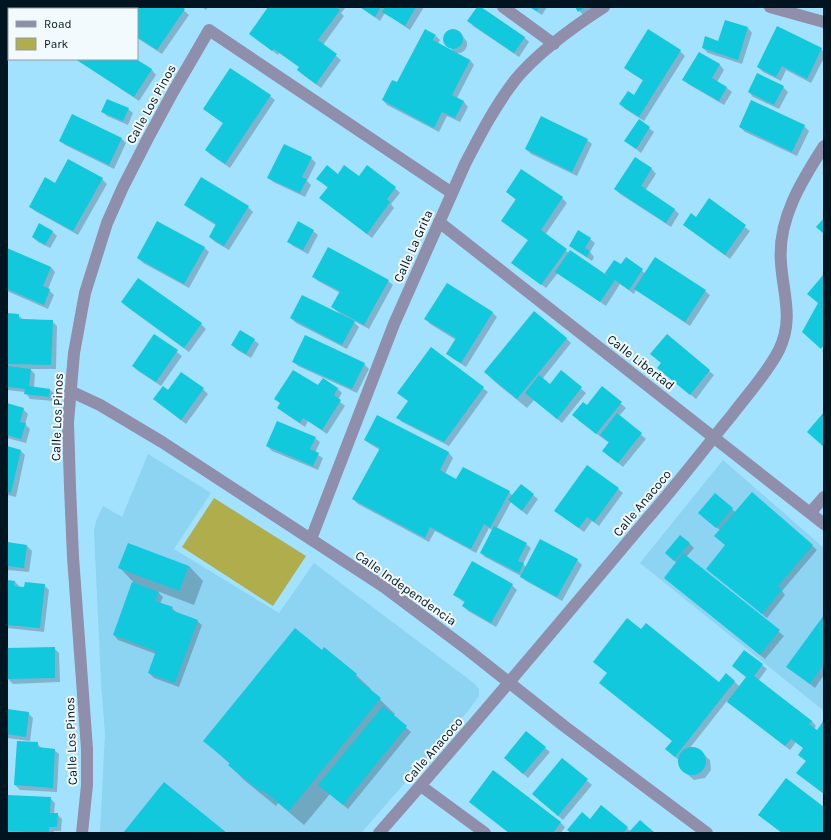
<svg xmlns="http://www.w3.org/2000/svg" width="831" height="840" font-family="Karla,sans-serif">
  <rect width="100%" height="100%" fill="#a2e2ff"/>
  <path fill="#8dd3f2" d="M148,454L211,493L174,549L279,613L314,563L475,684L479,689V696L468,711L361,833H100L105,733L101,683L94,531L96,521L103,506L122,517Z
    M723,460L824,548V711L640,563Z"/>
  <path fill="#afad4c" d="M214,498L306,556L273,606L182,547Z"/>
  <path fill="#0003" d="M91,7H180L189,15L162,54L137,38V9H94Z
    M202,7H208L206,10Z
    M270,7H346L341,13L344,16L323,45L341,60L321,88L303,75L298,70L300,67L279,53L278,55L250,34Z
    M360,7H424L410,30L385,13L380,21Z
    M479,7L525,38L529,42L519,57L473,26L469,21Z
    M529,7H547L542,15Z
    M576,7H596L584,16Z
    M748,28L752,33L742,64L708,53L703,48Z
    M451,30H455L460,32L467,42V46L465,50L461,53H456L470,60L474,65L457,98L464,102L468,107L460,122L447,116L439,132L387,105L383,100L398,84L436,36L440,40L438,44L453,51L445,41V37Z
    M821,49L824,52V58L811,83L786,70L781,81L763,72L758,67Z
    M680,51L685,56L644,121L625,109L620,104L634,96L644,81L630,72L625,68Z
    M699,53L720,65L724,70L717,82L727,88L732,92L724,105L688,84L683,79Z
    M76,59H135L152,70L156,75L139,101Z
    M783,87L788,92L779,109L753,97L749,92Z
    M270,96L275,100L230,168L211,155L206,150L224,124L204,109Z
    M128,109L133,113L128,125L107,116L102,111Z
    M639,120L654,132L641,153L626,141Z
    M804,126L809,131L797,156L745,132L740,127Z
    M122,139L126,143L114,169L65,145L60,141Z
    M587,140L592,144L577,176L531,154L526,149Z
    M311,158L316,163L307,181L311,185L305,197L273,182L268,177Z
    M635,158L652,169L656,174L645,191L675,210L679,214L671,227L620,194L615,189Z
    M338,175L359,177L395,188L400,193L391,204L394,208L372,238L320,198L328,188L318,179Z
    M102,179L107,184L78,235L35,211L30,206L56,184Z
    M507,192L562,198L567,203L545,235L569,253L604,275L614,261L621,266L626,259L646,274L705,291L710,295L690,326L636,290L634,294L620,284L606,306L558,273L546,288L513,263L529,241L502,221L516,200Z
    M709,200L750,231L730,259L684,225L696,218Z
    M185,205L248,207L253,212L229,250L215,242L210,237L217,226L190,209Z
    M52,231L57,236L50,248L38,242L33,237Z
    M313,231L318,235L308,254L293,246L288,241Z
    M590,239L595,243L590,252L594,257L592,261L575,250L570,245Z
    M204,247L209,252L189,288L143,263L138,258Z
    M7,249L51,267L55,272L48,289L54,295L48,309L7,291Z
    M313,276L388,281L393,285L369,329L352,320L359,327L347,349L296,323L291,318L340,314L332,307L340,293L318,281Z
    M447,284L493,313L497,317L466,367L452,358L448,354L456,340L430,324L426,319Z
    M122,302L201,324L206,329L189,352L127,307Z
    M7,314L18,315L23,319L52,321L57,326L56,369H30L35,374L34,388L50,390L55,394L54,401L30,399L25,392L7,390Z
    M154,335L182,356L161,386L138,371L133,366Z
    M667,336L714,375L696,399L663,372L662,363Z
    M566,338L571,343L543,378L550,385L561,371L586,393L562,423L534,400L527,408L495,382L485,372Z
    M254,340L259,344L251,358L237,350L232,345Z
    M431,349L488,392L449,446L402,422L397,417L409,401Z
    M293,361L364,364L369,369L357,393L298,366Z
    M323,379L338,389L342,393L338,400L345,406L327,434L308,421L305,427L283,412L278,408L281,404L276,399L318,387Z
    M602,388L626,408L619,416L646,439L623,467L608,455L609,443L578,420L587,406Z
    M203,389L208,394L186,424L154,399L169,391Z
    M7,405L23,409L28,414L25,424L30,429L26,443L7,438Z
    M377,416L449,453L453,458L445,474L457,480L509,492L513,496L521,485L538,499L527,515L511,502L497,528L526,544L531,548L523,564L526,567L577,560L582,565L562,601L526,581L521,576L485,557L481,553L492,530L489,528L476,553L435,531L429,542L358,504L353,499L380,450L370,444L365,440Z
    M315,438L320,442L315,453L323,458L318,470L272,451L267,446Z
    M7,448L21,451L25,455L16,497L7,495Z
    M618,489L623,493L599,526L592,521L584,532L555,511Z
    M752,493L817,550L782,591L785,595L767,618L712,573L726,546L720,530L704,518L732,509L735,512Z
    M7,543L27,546L32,551L29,572L7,570Z
    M689,543L694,548L686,557L784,636L765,659L670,582L677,563L671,558Z
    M189,566L203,581L194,605L157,591L163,597L160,604L172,608L177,613L197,621L202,625L179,687L154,678L149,673L156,654L118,640L114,635L136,585L120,568Z
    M7,581L15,582L19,586V588L44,585L49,590L44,632L7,628Z
    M512,585L517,590L496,627L468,611L463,606L465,603L454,595Z
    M824,617V675L815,688L788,667Z
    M54,648L59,653L60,682L13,684L8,679Z
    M322,651L356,675L371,689L370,690L395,714L393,716L411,732L348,809L330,794L304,825L278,803L276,806L244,780L229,765L230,764L205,741Z
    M762,665L767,669L758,681L812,721L816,726L814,729L817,731L824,722V794L806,761L804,748L796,742L790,750L727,701L689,749L696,748L710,760L711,770L705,778L694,780L680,768V761L671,754L719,683L734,681L740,687L747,678L733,666Z
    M7,710L28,713L33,718L30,741L7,738Z
    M37,743L42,749L54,750L59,754L57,792L20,790L15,785Z
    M545,748L550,752L528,778L510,762Z
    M562,759L592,785L563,820L538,799Z
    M494,771L561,823L565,827L561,833H509Z
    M7,796L50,798L55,803L54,814H57L62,819L61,831H54L53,833H7Z
    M590,820L627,828L631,832L653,833H571Z"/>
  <path fill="#12c8dd" d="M92,7H182L185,9L157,50L137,37V9H95Z
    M268,7H338L337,8L340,10L318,40L337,54L316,84L297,70L299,67L274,49L272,51L249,34Z
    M360,7H381L375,17Z
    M385,7H416L405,26L382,12Z
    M477,7H481L525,37L514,53L467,21Z
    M530,7H540L537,11Z
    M575,7H585L578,12Z
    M725,20L748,27L738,60L702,48L705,36L718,41Z
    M777,26L822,48L807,79L782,66L776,77L757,67Z
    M425,29L436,35L433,40L470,60L452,95L464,101L455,118L442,112L434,128L382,100L392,80L397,82Z
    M648,29L681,50L639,117L619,104L628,91L634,95L643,80L624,68Z
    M443 39a10 10 0 1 1 20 0a10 10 0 1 1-20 0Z
    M699,52L720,64L712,78L727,87L719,101L682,80Z
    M75,59H136L152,69L134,97Z
    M230,68L271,95L225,164L205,150L223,123L203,109Z
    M757,73L784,86L774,105L748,92Z
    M107,99L129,108L123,121L101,112Z
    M751,100L805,125L792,152L739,127Z
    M72,114L122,138L109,165L59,141Z
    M541,116L588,139L572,172L525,149Z
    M639,119L650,127L636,149L624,141Z
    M284,144L312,157L302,177L307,179L300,193L267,178Z
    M635,157L652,168L641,186L675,209L666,223L614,189Z
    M68,159L103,178L73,231L29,207L45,177L55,183Z
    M327,165L338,174L344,165L359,176L367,165L396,187L387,199L390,202L367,234L319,198L328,187L316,179Z
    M521,169L563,197L541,230L567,249L541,285L511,263L528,240L501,221L516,199L506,192Z
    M201,177L249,206L224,246L209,237L216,224L184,205Z
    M709,198L746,225L725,255L683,225L691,213L696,217Z
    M824,218V234L816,227Z
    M157,221L205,247L184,284L137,258Z
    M298,221L314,230L303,250L287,242Z
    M39,223L53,231L45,245L32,237Z
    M578,230L591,238L585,248L590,251L587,257L569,246Z
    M328,247L389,280L364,325L331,307L340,291L312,277Z
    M7,248L51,267L43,286L50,289L44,305L7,289Z
    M570,250L611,278L605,273L614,260L621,264L626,257L643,269L629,290L615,280L600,302L555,272Z
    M655,257L706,290L685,322L634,289Z
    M824,274V345L821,349L802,332L818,303L807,294Z
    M138,278L202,323L184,348L121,302Z
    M447,283L493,312L461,363L446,354L456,338L424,319Z
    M302,295L355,321L342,345L290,318Z
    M534,311L567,338L517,399L484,372Z
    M7,313L19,314V319L53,320L51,365L7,364Z
    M240,330L255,339L246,354L231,345Z
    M154,334L178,350L156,382L132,366Z
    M667,334L710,370L690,395L657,368L661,363L650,354Z
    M305,335L365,363L352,389L292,362Z
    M431,347L484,387L444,442L396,418L408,401L397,393Z
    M7,366L31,369L29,386L50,389L49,397L24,394L25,389L7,387Z
    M293,370L318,385L323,378L338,388L334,395L341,400L322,430L303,418L300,423L277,408L280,403L274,399Z
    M561,370L582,387L557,419L525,393L539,375L550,384Z
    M181,372L204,388L181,420L153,399L163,386L168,390Z
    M602,386L622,402L596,434L572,415L583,402L587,405Z
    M7,403L24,408L20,422L26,423L21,439L7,435Z
    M824,412V447L807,432Z
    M617,413L642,433L618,463L602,451L609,442L600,435Z
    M377,415L449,452L440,470L456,479L463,467L510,491L490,528L484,524L471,549L430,527L425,538L352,499L380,448L364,440Z
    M277,421L316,437L310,449L319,453L313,466L266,446Z
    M7,446L21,450L11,493L7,492Z
    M587,465L619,488L594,522L587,517L579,528L554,511Z
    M521,484L534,494L522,511L508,500Z
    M752,492L813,545L778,586L782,590L762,614L706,569L725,545L714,536Z
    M715,493L733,508L716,528L698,513Z
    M494,526L527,543L518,561L524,563L519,573L480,553Z
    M680,535L690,543L674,561L665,553Z
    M540,539L578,559L557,597L520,577Z
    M7,542L27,545L24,568L7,566Z
    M128,543L189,566L179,591L118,568Z
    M683,553L780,630L760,655L664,578Z
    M472,561L513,584L491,623L462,606L465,601L453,595Z
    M7,580L15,581L14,586L24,587L25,582L45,584L40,628L7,625Z
    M132,582L159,592L155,601L173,607L171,610L198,620L175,683L148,673L156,651L113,635Z
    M824,615V664L810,684L786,667Z
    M627,618L641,629L646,623L719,682L726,673L735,681L675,757L665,749L672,741L599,683L607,673L593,662Z
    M295,628L322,650L324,647L357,674L355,677L381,698L289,811L262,790L261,792L228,765L230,763L203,741Z
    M55,647V678L7,679V648Z
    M744,650L763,664L754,676L812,721L809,724L817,730L824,720V794L796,773L806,761L798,755L803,748L791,739L785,746L727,702L746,677L732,666Z
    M383,706L407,726L343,805L318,785Z
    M7,709L29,712L26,737L7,734Z
    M526,731L546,747L523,774L504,758Z
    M17,741L38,742V747L55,749L53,788L14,785Z
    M678 761a14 14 0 1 1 28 0a14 14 0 1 1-28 0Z
    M562,758L588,779L558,816L532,794Z
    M493,770L561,822L553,833H509L469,802Z
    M786,778L824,807V833H782L758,815Z
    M164,782L227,833H123Z
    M7,795L51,797L50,813H58L57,827H49V833L7,831Z
    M601,805L628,827L623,833H571L567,830L582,812L590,819Z
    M640,820L655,833H628Z"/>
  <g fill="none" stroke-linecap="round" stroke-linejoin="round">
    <path stroke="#8f8eab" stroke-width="12" d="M503,7L554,44
      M770,7L824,22
      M439,222L824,524
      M70,391L100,405L162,442L384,587L468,650L564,726L707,833
      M810,513L824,497
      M311,539L394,324L465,164C480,135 495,106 515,80C539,51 573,27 604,7
      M421,786L485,833
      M82,833L87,785V749L73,557L70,487L68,422L74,353L85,293L107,223L123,187L147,140L173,92L209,30L452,193
      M379,833C470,730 558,625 646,520C676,486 703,450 732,415C747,395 768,372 779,350C794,319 783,294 781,263C777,220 802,180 824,146"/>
  </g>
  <g text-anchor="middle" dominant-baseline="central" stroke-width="4" stroke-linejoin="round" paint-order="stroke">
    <g font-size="13" fill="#00151f" stroke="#f2fafd">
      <text transform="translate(151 104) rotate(-61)">Calle Los Pinos</text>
      <text transform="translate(413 246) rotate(-66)">Calle La Grita</text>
      <text transform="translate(641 362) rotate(38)">Calle Libertad</text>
      <text transform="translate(57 417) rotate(-88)">Calle Los Pinos</text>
      <text transform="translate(642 503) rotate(-50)">Calle Anacoco</text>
      <text transform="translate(406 588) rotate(35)">Calle Independencia</text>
      <text transform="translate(71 741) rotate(-92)">Calle Los Pinos</text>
      <text transform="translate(433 750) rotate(-49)">Calle Anacoco</text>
    </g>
  </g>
  <rect width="831" height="840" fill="none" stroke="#00151f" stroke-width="16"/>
  <rect x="8" y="8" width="130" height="52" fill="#f2fafd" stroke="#919ea4"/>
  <rect x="16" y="21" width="20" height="6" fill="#8f8eab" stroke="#919ea4"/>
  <text x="44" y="28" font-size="12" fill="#00151f">Road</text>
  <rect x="16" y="38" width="20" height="12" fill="#afad4c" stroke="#919ea4"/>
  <text x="44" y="48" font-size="12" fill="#00151f">Park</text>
</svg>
